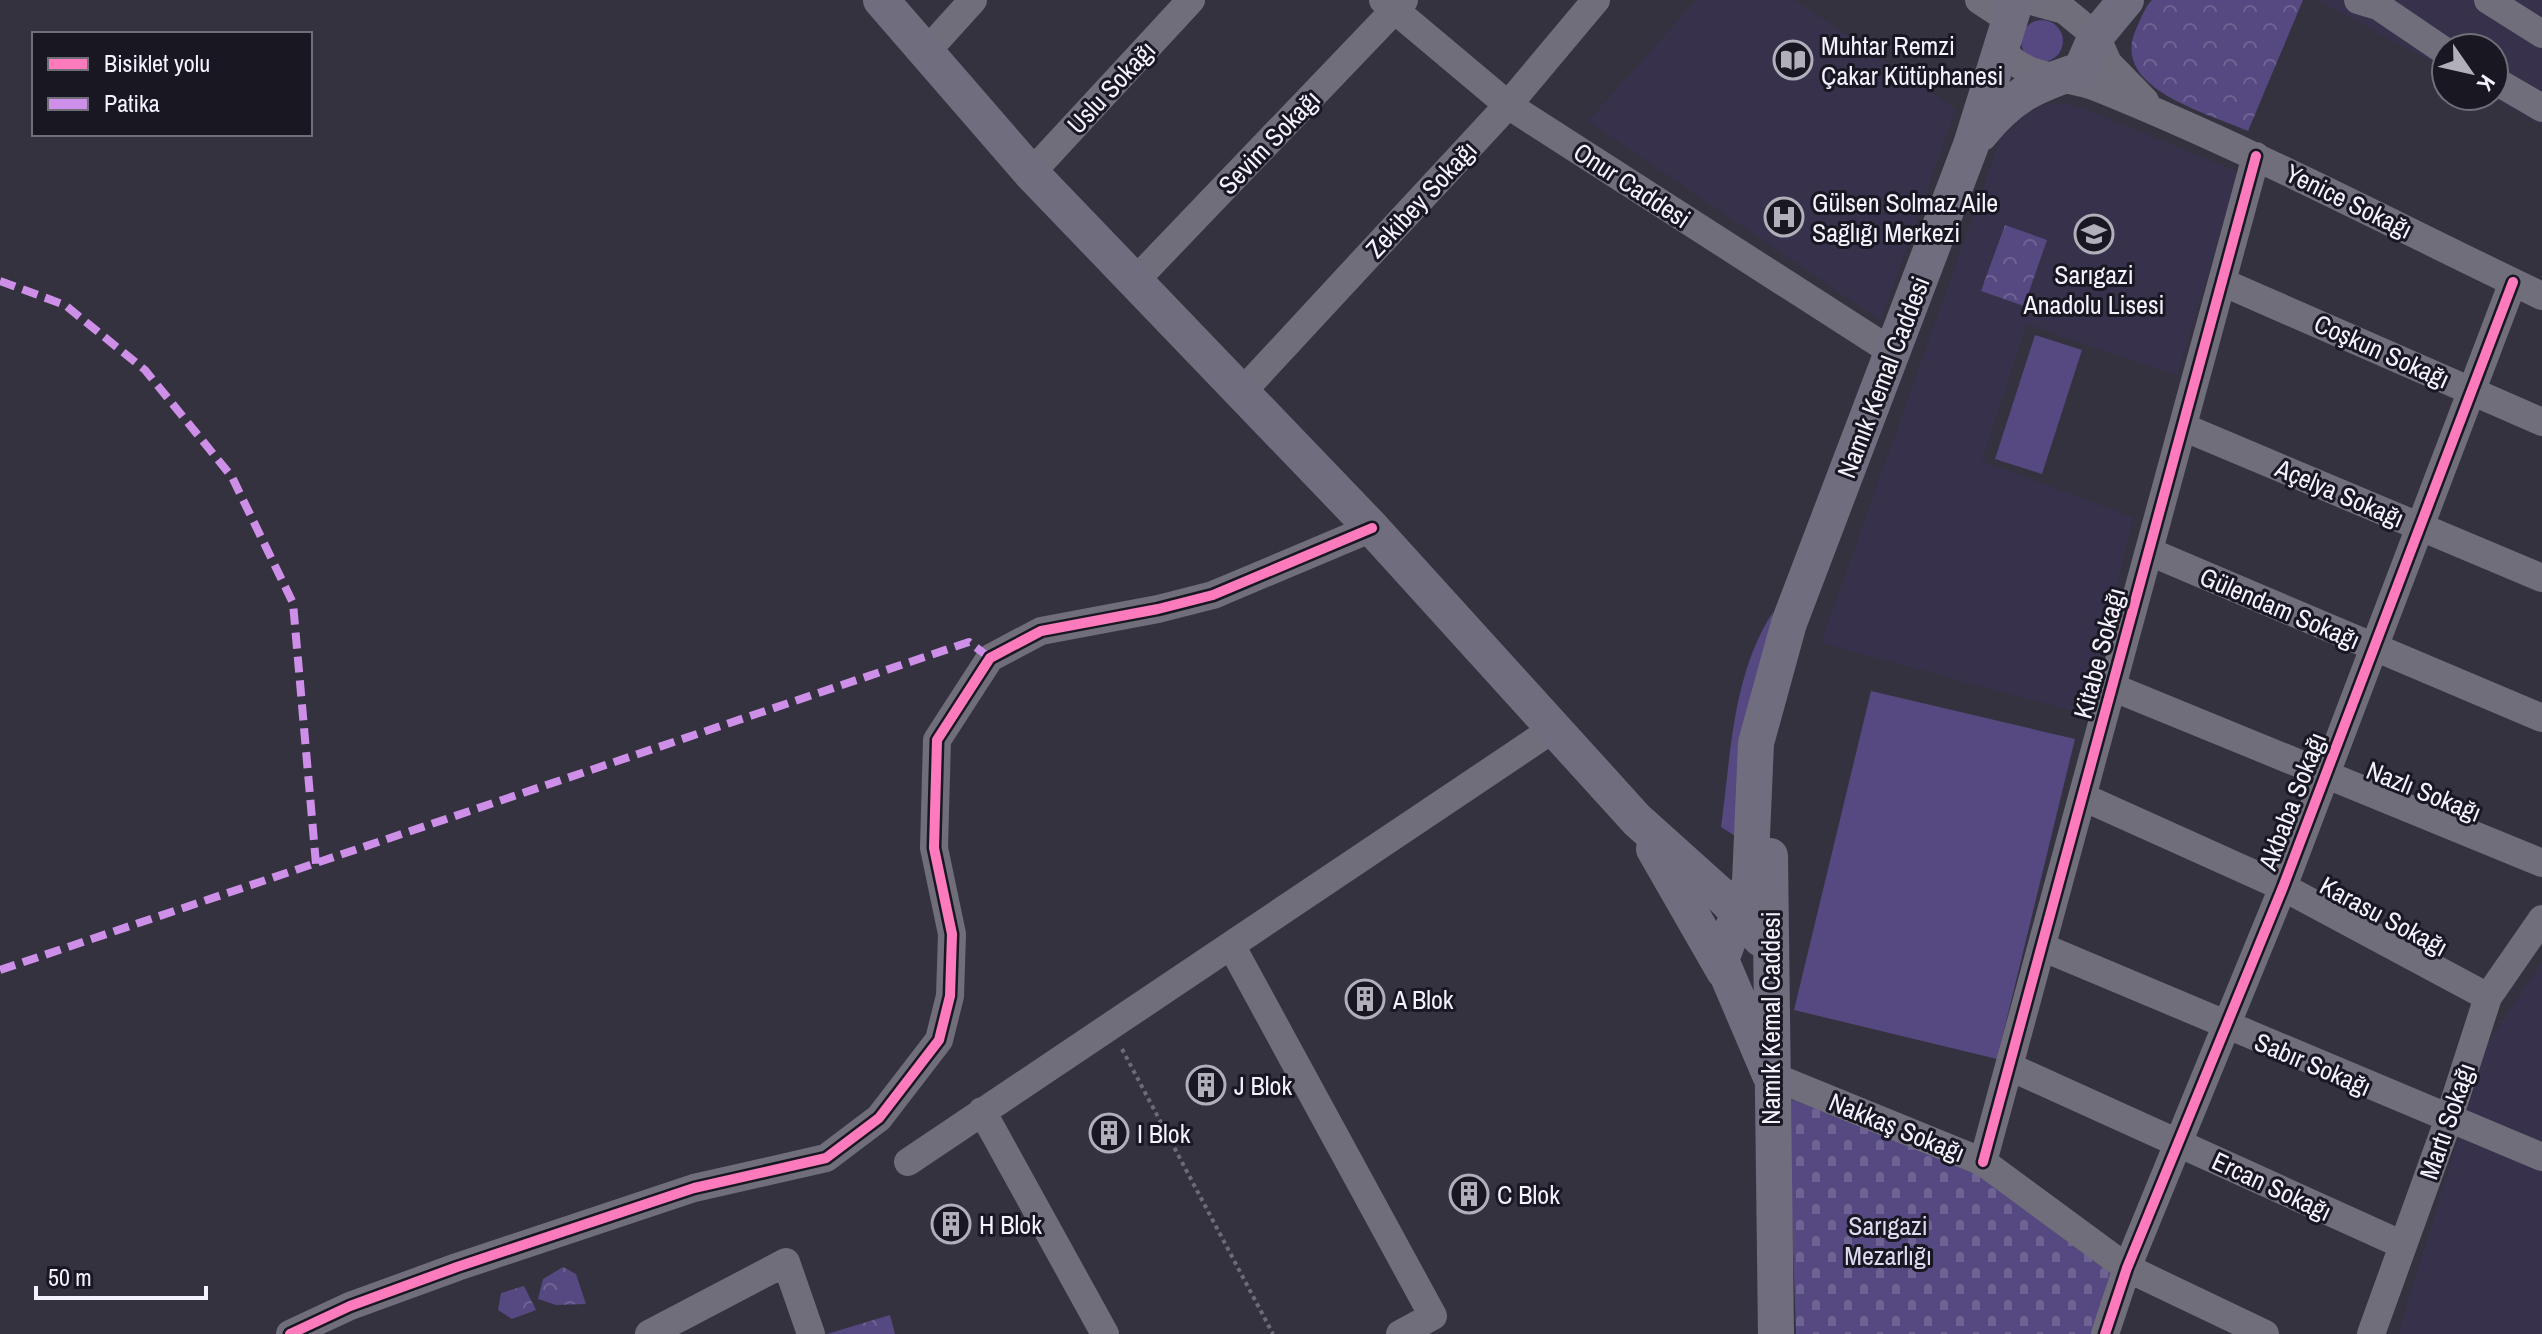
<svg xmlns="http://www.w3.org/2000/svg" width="2542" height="1334" font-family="'Archivo Narrow',sans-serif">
  <defs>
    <pattern id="cemetery-stones" width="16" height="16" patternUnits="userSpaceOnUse" patternTransform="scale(2)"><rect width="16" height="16" fill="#564880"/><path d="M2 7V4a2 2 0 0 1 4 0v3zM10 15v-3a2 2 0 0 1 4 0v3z" fill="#6f6393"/></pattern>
    <pattern id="park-crowns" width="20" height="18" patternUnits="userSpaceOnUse" patternTransform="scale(2)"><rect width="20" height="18" fill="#564880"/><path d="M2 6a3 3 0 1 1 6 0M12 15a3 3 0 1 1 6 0" fill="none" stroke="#6f6393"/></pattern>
  </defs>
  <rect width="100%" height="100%" fill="#34323e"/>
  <path fill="#37314b" d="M1696,0H1795L1956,109L1881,321L1588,121Z
    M2318,0H2542V126L2490,96H2494V48H2446V70Z
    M2070,103L2239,172L2177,376L2027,324L1982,461L2133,517L2087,715L1821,643L2001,137L2026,114L2046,104Z
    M2542,961V1334H2398L2488,1042Z"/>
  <path fill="#564880" d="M2021 41a21 21 0 1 1 42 0a21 21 0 1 1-42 0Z
    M2035,335L2082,350L2042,474L1995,459Z
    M1773,612L1751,704L1735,836L1721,827C1731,755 1732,675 1773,612Z
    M1871,691L2075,739L1997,1059L1794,1010Z"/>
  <path fill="url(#cemetery-stones)" d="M1788,1098L1974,1170L2113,1274L2094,1334H1796Z"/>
  <path fill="url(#park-crowns)" d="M2152,0H2303L2248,131C2206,112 2107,88 2137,27C2141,18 2145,7 2152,0Z
    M2005,225L2047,240L2024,306L1981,291Z
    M563,1267L576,1274L586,1304L556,1305L538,1299L543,1279Z
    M524,1286L536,1310L512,1319L498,1310L501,1293Z
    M890,1315L895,1334H827Z"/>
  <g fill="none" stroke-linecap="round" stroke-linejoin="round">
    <path stroke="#6d6c76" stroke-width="4" stroke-dasharray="4 4" stroke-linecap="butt" d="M1122,1049L1273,1334"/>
    <path stroke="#706e7a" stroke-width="28" d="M1383,0L1508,105L1894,353
      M1979,0L2008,19
      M2028,0L2064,10L2096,36L2108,63L2145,101
      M2358,0L2378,6L2446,52
      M2488,0L2542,34
      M2002,50C2030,83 2063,73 2101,89C2252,150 2395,226 2542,296
      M926,52L973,0
      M2494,80L2542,108
      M1031,173L1191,0
      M2222,282L2542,422
      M1133,283L1404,0
      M1241,393L1508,105L1596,0
      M2183,427L2542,578
      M2150,552L2542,718
      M2112,687L2542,863
      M2083,797L2283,887L2488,997
      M1231,945L1433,1316L1400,1334
      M2042,947L2542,1157
      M2010,1067L2403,1245
      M1770,1075L1983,1162L2127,1268L2265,1334
      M982,1111L1105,1334
      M908,1162L1553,729
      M1983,1162L2256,156
      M290,1334L350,1306L457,1267L694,1188L826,1158L879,1118L939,1040L950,996L952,934L934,848L937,740L990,658L1041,631L1158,609L1213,595L1372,528
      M649,1334L786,1262L811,1334
      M2105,1334L2127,1268L2283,887L2513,282
      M2371,1334L2448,1121L2488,997L2542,919"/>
    <path stroke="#706e7e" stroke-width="36" d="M881,0L1031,173L1372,528L1637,820L1726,900L1761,939
      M1980,134C2011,96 2034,85 2081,70L2096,36L2126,0
      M1654,849L1724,971
      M1770,856L1776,1334
      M1770,1075L1721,960L1750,882L1756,743L1789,623L1971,145L2016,0"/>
    <path stroke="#ce8fe9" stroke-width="8" stroke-dasharray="16 8" stroke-linecap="butt" d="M0,281L65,305L145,370L232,477L293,603L316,864
      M0,970L969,642L990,658"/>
    <g stroke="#191721" stroke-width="15">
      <path id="cycleway" d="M1983,1162L2256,156
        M290,1334L350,1306L457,1267L694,1188L826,1158L879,1118L939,1040L950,996L952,934L934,848L937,740L990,658L1041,631L1158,609L1213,595L1372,528
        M2105,1334L2127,1268L2283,887L2513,282"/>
    </g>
    <use href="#cycleway" stroke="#fd7abc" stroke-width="10"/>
  </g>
  <defs>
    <g id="library-ring" transform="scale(2)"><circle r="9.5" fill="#191721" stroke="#b0afba" stroke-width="1.5"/><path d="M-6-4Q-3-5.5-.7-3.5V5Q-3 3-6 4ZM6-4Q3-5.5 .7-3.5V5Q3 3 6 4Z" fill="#b0afba"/></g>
    <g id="hospital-ring" transform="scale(2)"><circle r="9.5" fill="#191721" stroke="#b0afba" stroke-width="1.5"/><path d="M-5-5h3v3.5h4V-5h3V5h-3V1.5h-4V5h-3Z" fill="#b0afba"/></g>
    <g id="school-ring" transform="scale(2)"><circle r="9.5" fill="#191721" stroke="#b0afba" stroke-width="1.5"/><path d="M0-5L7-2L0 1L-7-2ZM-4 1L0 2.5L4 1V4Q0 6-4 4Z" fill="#b0afba"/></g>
    <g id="building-ring" transform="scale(2)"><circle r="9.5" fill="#191721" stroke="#b0afba" stroke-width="1.5"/><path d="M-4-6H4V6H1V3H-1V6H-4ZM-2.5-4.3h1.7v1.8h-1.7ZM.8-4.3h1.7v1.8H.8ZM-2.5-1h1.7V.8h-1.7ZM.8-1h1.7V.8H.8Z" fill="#b0afba"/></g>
  </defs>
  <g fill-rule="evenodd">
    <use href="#library-ring" x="1793" y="60"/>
    <use href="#hospital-ring" x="1784" y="217"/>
    <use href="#school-ring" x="2094" y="234"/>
    <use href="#building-ring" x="1365" y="999"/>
    <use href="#building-ring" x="1206" y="1085"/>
    <use href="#building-ring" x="1109" y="1133"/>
    <use href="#building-ring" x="1469" y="1194"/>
    <use href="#building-ring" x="951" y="1224"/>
  </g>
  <g text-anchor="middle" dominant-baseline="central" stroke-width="6" stroke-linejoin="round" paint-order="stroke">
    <g font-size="26" fill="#f3f2fd" stroke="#191721" text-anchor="start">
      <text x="1821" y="45">Muhtar Remzi<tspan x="1821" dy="30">Çakar Kütüphanesi</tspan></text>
      <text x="1812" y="202">Gülsen Solmaz Aile<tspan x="1812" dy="30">Sağlığı Merkezi</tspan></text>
      <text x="2094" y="274" text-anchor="middle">Sarıgazi<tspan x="2094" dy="30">Anadolu Lisesi</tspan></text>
      <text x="1393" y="999">A Blok</text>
      <text x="1234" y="1085">J Blok</text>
      <text x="1137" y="1133">I Blok</text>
      <text x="1497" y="1194">C Blok</text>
      <text x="979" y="1224">H Blok</text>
    </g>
    <g font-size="26" fill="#f3f2fd" stroke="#191721">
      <text transform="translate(1111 87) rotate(-47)">Uslu Sokağı</text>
      <text transform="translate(1269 142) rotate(-46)">Sevim Sokağı</text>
      <text transform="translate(1632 185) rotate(33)">Onur Caddesi</text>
      <text transform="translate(1421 199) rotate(-47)">Zekibey Sokağı</text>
      <text transform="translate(2349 201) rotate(26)">Yenice Sokağı</text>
      <text transform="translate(2382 351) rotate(24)">Coşkun Sokağı</text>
      <text transform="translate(1883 377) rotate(-69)">Namık Kemal Caddesi</text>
      <text transform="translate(2340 493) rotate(23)">Açelya Sokağı</text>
      <text transform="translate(2280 608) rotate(23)">Gülendam Sokağı</text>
      <text transform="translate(2099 653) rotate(-75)">Kitabe Sokağı</text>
      <text transform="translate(2424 791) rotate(22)">Nazlı Sokağı</text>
      <text transform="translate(2292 801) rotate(-69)">Akbaba Sokağı</text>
      <text transform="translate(2384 916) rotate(28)">Karasu Sokağı</text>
      <text transform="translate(1770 1018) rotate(-90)">Namık Kemal Caddesi</text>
      <text transform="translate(2313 1064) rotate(23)">Sabır Sokağı</text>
      <text transform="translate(2447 1121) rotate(-71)">Martı Sokağı</text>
      <text transform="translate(1897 1127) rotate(22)">Nakkaş Sokağı</text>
      <text transform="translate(2272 1186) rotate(25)">Ercan Sokağı</text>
    </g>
    <g font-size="26" fill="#dedbf2" stroke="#191721">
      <text x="1888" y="1225">Sarıgazi<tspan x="1888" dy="30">Mezarlığı</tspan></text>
    </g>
  </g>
  <rect x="32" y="32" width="280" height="104" fill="#191721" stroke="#706f79" stroke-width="2"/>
  <rect x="48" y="58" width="40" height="12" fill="#fd7abc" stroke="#706f79" stroke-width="2"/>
  <text x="104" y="72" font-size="24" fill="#f3f2fd">Bisiklet yolu</text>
  <rect x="48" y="98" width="40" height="12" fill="#ce8fe9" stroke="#706f79" stroke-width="2"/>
  <text x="104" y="112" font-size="24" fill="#f3f2fd">Patika</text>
  <g transform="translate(2470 72) rotate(124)"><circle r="38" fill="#191721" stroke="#706f79" stroke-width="2"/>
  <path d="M0-6L14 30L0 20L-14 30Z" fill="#b0afba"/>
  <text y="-12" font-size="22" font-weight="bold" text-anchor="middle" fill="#f3f2fd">K</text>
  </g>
  <path d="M36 1286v12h170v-12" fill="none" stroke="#f3f2fd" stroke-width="4"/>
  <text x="48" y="1286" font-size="24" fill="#f3f2fd" stroke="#191721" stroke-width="6" paint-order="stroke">50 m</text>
</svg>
